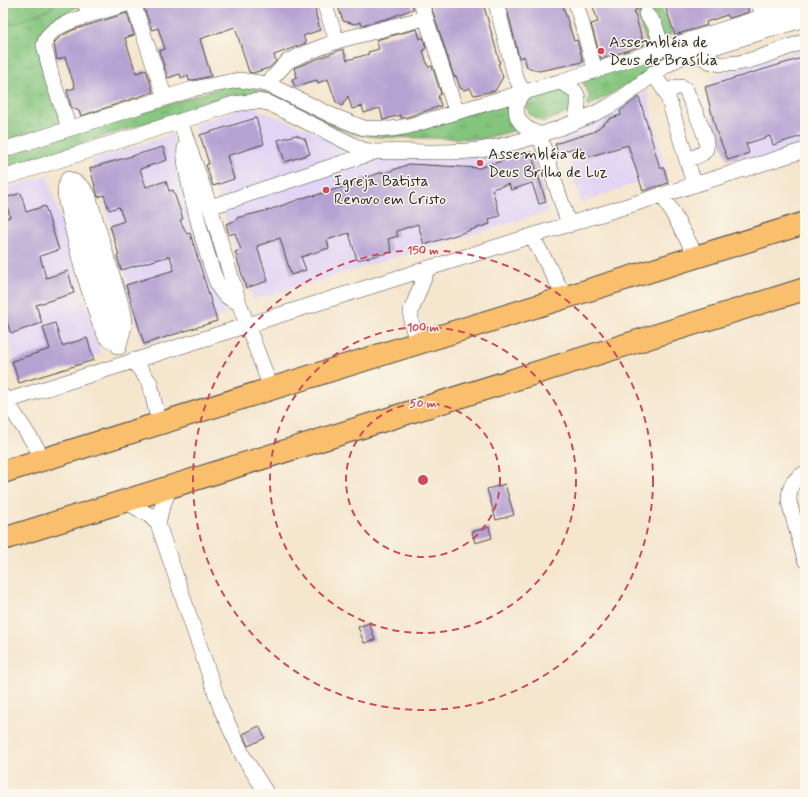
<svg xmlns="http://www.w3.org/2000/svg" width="808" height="797" font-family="Mynerve,sans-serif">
  <defs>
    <pattern id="grass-tufts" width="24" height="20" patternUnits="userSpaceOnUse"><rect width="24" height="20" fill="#84c57d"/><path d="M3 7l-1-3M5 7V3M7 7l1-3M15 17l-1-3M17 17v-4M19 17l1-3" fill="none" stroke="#6ca067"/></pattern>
    <pattern id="park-crowns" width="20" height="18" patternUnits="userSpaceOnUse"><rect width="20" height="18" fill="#84c57d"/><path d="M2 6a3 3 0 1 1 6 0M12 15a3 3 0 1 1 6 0" fill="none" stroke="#6ca067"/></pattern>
  </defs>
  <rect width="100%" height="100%" fill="#fbf7ec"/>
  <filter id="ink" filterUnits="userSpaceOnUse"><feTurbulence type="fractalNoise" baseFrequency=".025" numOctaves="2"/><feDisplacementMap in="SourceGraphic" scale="8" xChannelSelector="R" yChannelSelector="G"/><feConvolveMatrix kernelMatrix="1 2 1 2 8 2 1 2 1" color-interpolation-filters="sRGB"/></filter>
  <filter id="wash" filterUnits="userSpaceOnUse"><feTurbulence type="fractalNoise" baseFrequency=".012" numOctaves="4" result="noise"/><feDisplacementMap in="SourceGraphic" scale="16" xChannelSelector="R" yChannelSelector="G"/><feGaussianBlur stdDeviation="0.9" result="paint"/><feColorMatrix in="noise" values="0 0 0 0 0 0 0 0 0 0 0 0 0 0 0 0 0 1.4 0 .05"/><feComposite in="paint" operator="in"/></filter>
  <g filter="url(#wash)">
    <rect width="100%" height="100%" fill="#f5e6ce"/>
    <path fill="#e1d4f4" d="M805,48V145L746,165L711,77Z
      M647,91L666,172L581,203L562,135Z
      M249,106L386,160L526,152L549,211L253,300L194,125Z
      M172,135L226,314L145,339L91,160Z
      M47,175L101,354L20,379L3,323V189Z"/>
    <path fill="url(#grass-tufts)" stroke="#587854" d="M3,3L84,4L51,20L42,41L62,122L3,142Z
      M715,36L587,107L589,95L581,79Z
      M562,86L572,93L575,110L543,122L529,114L526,101L543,90Z
      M506,103L509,121L517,130L481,139L378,137Z"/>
    <path fill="url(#park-crowns)" stroke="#587854" d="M660,3L672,34L646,42L635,10Z
      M239,82L377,133L378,137L351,134L290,107L235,95L3,168V156Z"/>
    <path fill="#84c57d" stroke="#587854" d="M3,3H50L52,8L11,25Z"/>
    <g id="blocks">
      <path fill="#b5a1d2" d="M157,3H315L316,15L320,30L303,36L306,43L274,55L276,61L269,68L253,73L249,72L235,27L200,39L211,76L189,81L188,75L181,78L180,74L168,78L159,51L165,49L158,28L152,30L144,8Z
        M337,3H412L413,9L389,18L362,25L360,22L355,24L343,21Z
        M430,3H483L500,63L498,64L503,77L495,91L474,95L470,88L464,90L460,88L456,76L454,77Z
        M508,3H562L574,41L577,40L583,62L539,71L527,67L524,56L519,58L506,4Z
        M592,3H653V5H644L634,11L644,45L601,59L591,24L598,22Z
        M664,3H746L749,12L729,18L727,15L706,22L707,25L675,35Z
        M127,13L134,35L125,38L136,73L146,70L153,92L81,116L79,111L71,107L67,90L75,88L65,57L57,60L54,43L61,36L73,30Z
        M417,29L420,39L423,37L426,48L423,50L428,67L432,66L441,94L438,96L441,106L407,117L401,118L400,115L383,120L380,108L364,113L362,106L352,109L348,96L342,106L336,102L328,79L318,83L317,80L310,82L295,87L292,79L297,77L294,68L343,49L347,60L369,54L368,52L379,49L376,40Z
        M805,57V135L773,145L770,136L746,144L749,153L728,160L716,130L705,87Z
        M639,97L660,168H664L668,183L643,191L628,145L584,158L580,146L558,153L555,144L593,132L611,118L621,115L620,111Z
        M256,118L264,144L227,156L234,179L213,186L206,165L209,164L200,135Z
        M296,135L305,139L310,154L285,162L278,140Z
        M163,147L167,160L140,169L146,187L166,181L169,191L173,190L183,219L180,220L187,234L190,233L217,321L144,344L126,285L174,270L170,256L121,270L117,256L119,255L110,226L124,221L119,207L109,210L104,195L98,197L90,168Z
        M531,152L546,202L539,204L532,183L511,190L509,184L492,189L500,216L489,219L490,224L424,245L418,224L396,231L398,236L388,239L392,252L357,260L349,233L327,240L329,248L301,257L306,270L291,275L280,238L257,246L268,281L246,288L235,252L241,250L235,233L229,235L226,224L237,220L236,218L269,210L312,195L313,196L346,186V184L383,172V174L409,164L479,168Z
        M21,193L26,212L45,206L59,250L40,256L46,278L68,271L74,293L36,305L42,323L13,333L10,332L3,308V219L10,217L5,198Z
        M55,323L62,346L87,338L94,360L19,383L12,361L50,349L43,327Z
        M505,484L514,515L496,520L487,489Z
        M489,527L492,538L475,543L472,532Z
        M369,623L375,640L364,643L358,627Z
        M259,726L265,738L248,746L243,734Z"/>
    </g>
  </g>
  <g filter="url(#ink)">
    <use href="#blocks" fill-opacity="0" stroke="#494743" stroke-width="1"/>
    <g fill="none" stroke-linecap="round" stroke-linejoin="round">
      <g stroke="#494743" stroke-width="16">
        <path id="minor" d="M133,3L165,98
          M324,3L337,41
          M421,3L456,111
          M496,3L515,76L523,92C509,111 518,127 539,134L569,225
          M576,3L595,70
          M759,3L763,17
          M646,14L655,25L662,48
          M89,15L130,3
          M696,53C702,57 708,62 715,63C739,69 782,49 805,41
          M653,73L667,94L694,184
          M559,82C581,90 581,99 575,121
          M267,84L288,61L306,53L337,41L425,18
          M667,94C672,88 680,84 686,90C690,101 710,140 706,149C703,156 693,157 687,159
          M180,121L210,207L239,303L271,388
          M69,128L52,78L44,45C48,26 74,21 89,15L85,3
          M185,148C181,166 210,270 220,289C224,296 231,299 239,303
          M3,150L193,89L239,80L267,84L333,116L364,128L392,129L409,126L559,82L805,3
          M3,178L234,104L257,101L269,103L363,150L375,152C411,150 449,155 485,149C522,143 572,125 606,108C634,93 655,68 684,56L805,19
          M68,179C78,183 83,186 88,195L124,314L125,323L119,345L106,337L99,322L82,268L66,202L65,189Z
          M662,194L697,257
          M74,197L119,347
          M210,207L375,152
          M532,236L565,297
          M417,343L411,321V311L428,268
          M133,360L150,383L159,424
          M3,396L44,459
          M3,402L805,150
          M805,473C792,480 789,487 789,502L805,560
          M125,501L149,515L158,524L221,709L243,756L267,794
          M158,524L161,510L170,487"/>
      </g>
      <g stroke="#494743" stroke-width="24">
        <path id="highway" d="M3,472L805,223
          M3,539L805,289"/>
      </g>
      <use href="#minor" stroke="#fff" stroke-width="15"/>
      <use href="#highway" stroke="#f9bf6d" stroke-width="22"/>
    </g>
  </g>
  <g fill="none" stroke="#d1495b" stroke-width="2" stroke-dasharray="7 5">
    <circle cx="423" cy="480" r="77"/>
    <circle cx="423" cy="480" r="153"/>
    <circle cx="423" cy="480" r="230"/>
  </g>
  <g fill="#d1495b" stroke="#fbf7ec" stroke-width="1.5">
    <circle cx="601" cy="51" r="4"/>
    <circle cx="480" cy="163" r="4"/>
    <circle cx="326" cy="190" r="4"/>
  </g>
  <g text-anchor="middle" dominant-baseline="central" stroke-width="3" stroke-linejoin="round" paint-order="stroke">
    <g font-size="16" fill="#2b2b2b" stroke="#fbf7ec" text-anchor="start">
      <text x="609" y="42">Assembléia de<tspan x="609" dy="18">Deus de Brasília</tspan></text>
      <text x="488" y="154">Assembléia de<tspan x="488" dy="18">Deus Brilho de Luz</tspan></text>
      <text x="334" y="181">Igreja Batista<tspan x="334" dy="18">Renovo em Cristo</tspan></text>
    </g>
  </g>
  <circle cx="423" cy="480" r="6" fill="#d1495b" stroke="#fbf7ec" stroke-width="2"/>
  <g font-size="12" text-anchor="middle" font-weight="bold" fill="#d1495b" stroke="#fbf7ec" stroke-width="3" stroke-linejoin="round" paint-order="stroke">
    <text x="423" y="254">150 m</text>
    <text x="423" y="331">100 m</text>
    <text x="423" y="407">50 m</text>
  </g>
  <rect width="808" height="797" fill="none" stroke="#fbf7ec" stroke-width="16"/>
</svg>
